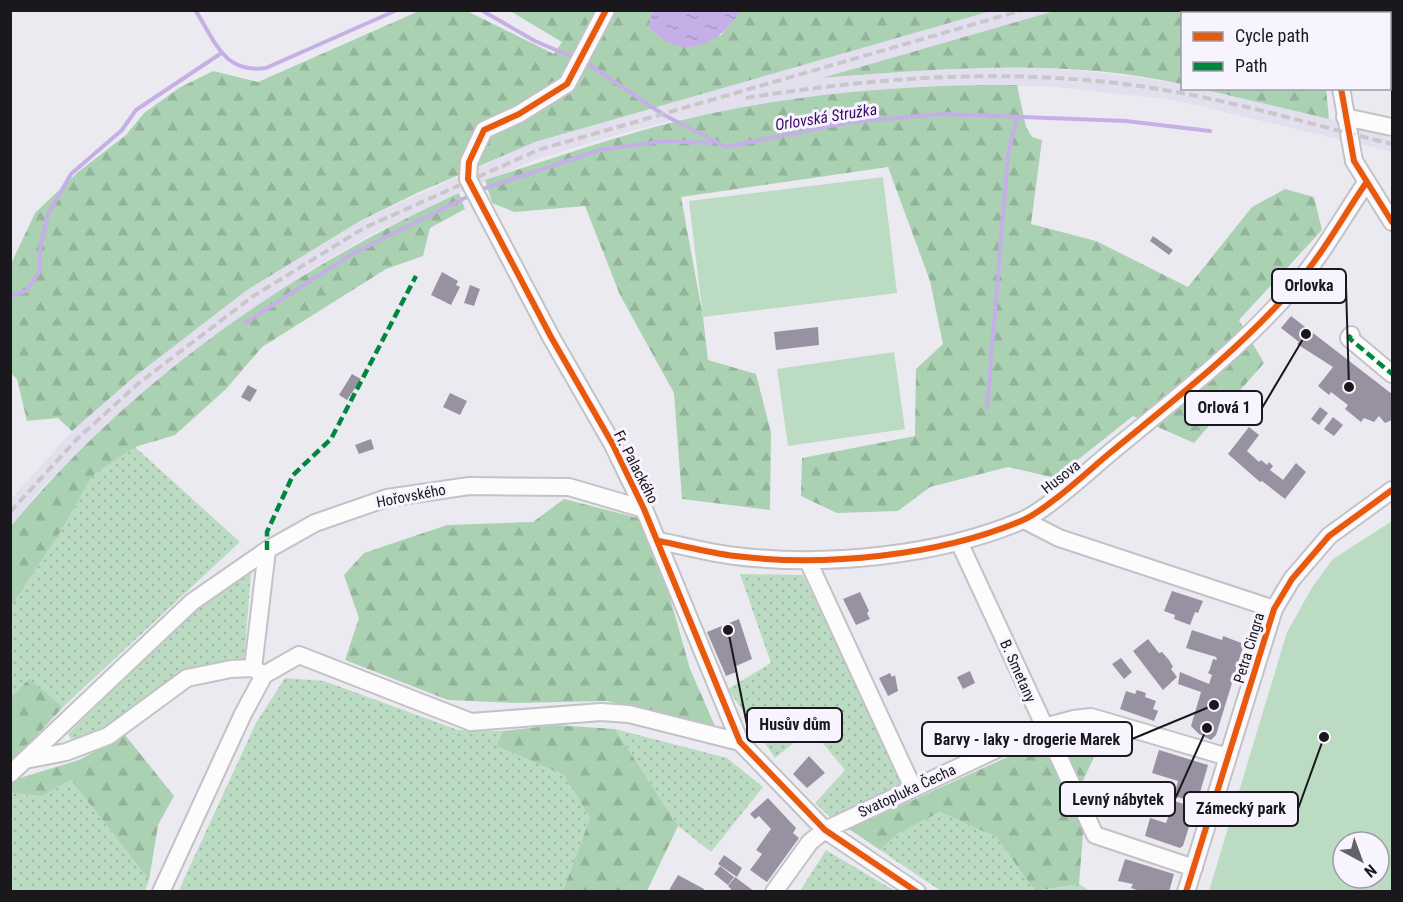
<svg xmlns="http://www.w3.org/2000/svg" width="1403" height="902" font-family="'Roboto Condensed',sans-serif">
  <defs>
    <pattern id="grass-dots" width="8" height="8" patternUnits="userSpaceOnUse" patternTransform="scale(1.5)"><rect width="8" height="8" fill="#bcdbc3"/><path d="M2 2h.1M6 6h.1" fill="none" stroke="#a1bba7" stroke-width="1.8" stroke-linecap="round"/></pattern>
    <pattern id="forest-firs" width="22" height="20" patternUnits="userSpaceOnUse" patternTransform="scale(1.5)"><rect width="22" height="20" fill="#abd1b3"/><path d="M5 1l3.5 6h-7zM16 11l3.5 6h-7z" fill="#93b39a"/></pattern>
    <pattern id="water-ripples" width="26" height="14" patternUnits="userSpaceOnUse" patternTransform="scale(1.5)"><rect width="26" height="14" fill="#c6afe7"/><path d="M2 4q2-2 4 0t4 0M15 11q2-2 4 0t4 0" fill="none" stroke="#aa96c6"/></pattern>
  </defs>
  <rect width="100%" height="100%" fill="#eceaf1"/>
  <path fill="#e4dfee" d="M991,11H1054L826,78L932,69L984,67L1047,68L1114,74L1177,83L1182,84V88L1202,89L1392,134V152L1174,100L1046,86H933L860,91L787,100L666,122L610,137L540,158L472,187L368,236L311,270L211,338L43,486L11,526V499L72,431L134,377L247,290L360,221L535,142Z"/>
  <path fill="url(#grass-dots)" d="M135,447L240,542L63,707L29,680L11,698V607L63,528L92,476Z
    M251,572L244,662L201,666L179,676L103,731L71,739L68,734L194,610Z
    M740,574L803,575L903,785L831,818L815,803L845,770L811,729L775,758L728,689L771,663Z
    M285,678L324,681L458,730L503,731L496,746L564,775L590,818L563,891L178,892L256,723Z
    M615,729L727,758L763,787L711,852L678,826Z
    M71,780L149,880L145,891L11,892V793L42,796Z
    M940,812L996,837L1035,891L1079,884L1090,891H941L880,850L899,833Z
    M826,850L895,891H800Z"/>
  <path fill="url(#forest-firs)" d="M419,11H467L554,54L562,42L510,11H652L649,27C671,53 691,41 721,35L740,11H991L535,142L417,193L360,221L247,290L134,377L72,431L58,418L27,421L17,379L11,373L10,266L35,213L78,172L126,135L144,113L179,88L213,71L258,82Z
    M1054,11L1322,10V14H1182V84C1064,58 941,68 822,78Z
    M1017,85L1026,127L1032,137L1042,140L1031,224L1096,241L1188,287L1252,207L1285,189L1314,197L1322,230L1239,320L1264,363L1194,443L1133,416L1055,478L1008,467L930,487L898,511L837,513L801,496L802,458L915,436L916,369L943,344L930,281L888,167L681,197L703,317L708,360L756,374L771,433L770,510L682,499L674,393L620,295L585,206L514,212L492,203L485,180C549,160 613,137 678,121C789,94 903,84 1017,85Z
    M1202,89H1326L1329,119Z
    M459,193L465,209L430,228L423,256L386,269L262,347L226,389L175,435L135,447L92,476L63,528L11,607V526C131,381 288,271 459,193Z
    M564,499L638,518L665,580L690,669L715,726L607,701L513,703L448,700L345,660L359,618L344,575L364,553L447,525L533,522Z
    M29,679L63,707L11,763V698Z
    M555,725L615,729L678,826L647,891H563L590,818L564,775L496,746L503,731Z
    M1089,727L1104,735L1076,796L1083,834L1079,884L1035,891L996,837L940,812L899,833L880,850L849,829L1056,735Z
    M125,735L174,796L158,825L149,880L71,780L42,796L11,793V778H20L79,760Z"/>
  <path fill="#bcdbc3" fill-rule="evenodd" d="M883,177L897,293L703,317L689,201Z
    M894,352L905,429L788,446L777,369Z
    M1392,521V891H1209L1287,632L1313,586L1333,559ZM1343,842H1379V878H1343Z"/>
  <path fill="url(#water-ripples)" d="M652,11V10L740,11C719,46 680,63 649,27Z"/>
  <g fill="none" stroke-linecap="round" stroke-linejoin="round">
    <path stroke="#c6afe7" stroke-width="4" d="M195,10C215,39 222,74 266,68L397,10
      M481,10L535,41L577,59
      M584,61L664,115L726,147L850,122L943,114L1126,121L1210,131
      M480,190L600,150L664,141L711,143
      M10,296L26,291L40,271V249L48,214L71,174L122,130L136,110L220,54
      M245,323L354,253L471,195
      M987,408L1008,154L1017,117"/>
  </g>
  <path fill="#9891a2" d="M1153,236L1173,250L1169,255L1150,241Z
    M442,272L458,281L456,285L460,287L451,305L431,295Z
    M470,285L480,289L474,306L464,303Z
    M1291,316L1392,394V420L1385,423L1379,416L1374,422L1364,418L1361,422L1345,409L1348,405L1331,392L1329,395L1318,386L1333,367L1297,344L1299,342L1281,328Z
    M818,327L819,345L776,350L774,332Z
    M352,374L361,379L347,400L339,395Z
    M248,385L257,390L250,402L241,397Z
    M450,393L467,401L460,415L443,407Z
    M1320,407L1328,413L1319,425L1311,419Z
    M1333,417L1343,425L1334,436L1324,429Z
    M1249,427L1259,435L1247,451L1259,462L1261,460L1267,465L1269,462L1273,466L1270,470L1283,480L1296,463L1306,472L1285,499L1262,481L1260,482L1228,454Z
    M371,439L374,449L359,454L355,445Z
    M1172,591L1203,601L1198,613L1195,612L1190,625L1174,619L1175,615L1164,611Z
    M860,592L869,611L867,613L870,619L856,625L843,599Z
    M739,619L752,659L734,667L736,672L726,676L707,632Z
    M1192,630L1222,640L1223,636L1244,644L1216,735L1211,740L1199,734L1191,726L1201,692L1178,684L1180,672L1209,684L1212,675L1208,673L1210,669L1213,659L1217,660L1216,657L1186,648Z
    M1148,639L1159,653L1162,652L1169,660L1173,667L1171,669L1177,677L1163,690L1133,651Z
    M1121,658L1132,672L1124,679L1112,664Z
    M970,671L975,683L963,689L957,677Z
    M890,673L892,677L895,675L898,691L888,696L879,678Z
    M1137,690L1146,693L1145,697L1156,701L1153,709L1158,711L1154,721L1120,709L1126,691L1135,694Z
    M1159,750L1208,765L1197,803L1174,796L1178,781L1152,773Z
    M809,756L825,773L807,788L793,774Z
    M768,798L796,828L793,833L799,838L767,882L750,870L762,854L756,850L771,829L759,816L755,819L750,814Z
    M1165,798L1184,804L1185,801L1196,804L1183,846L1180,848L1145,836L1150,818L1166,823L1170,812L1162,811Z
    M724,855L742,868L737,877L718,864Z
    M1125,859L1174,874L1169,892H1142L1131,888L1133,884L1118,881Z
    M720,866L734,877L728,885L714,874Z
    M678,875L704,889L703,892H668Z
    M735,877L755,892H730L731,889L728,886Z"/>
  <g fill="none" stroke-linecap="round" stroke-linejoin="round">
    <g stroke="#c3c2c7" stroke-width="20">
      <path id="minor" d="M606,10L567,84L519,114L484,130L469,162L468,179L551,337L612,443L644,509L740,742L825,830L917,892
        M1334,14L1335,10
        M1341,88L1354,161L1392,222
        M1345,117L1392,127
        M1351,335L1349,338L1392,374
        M1024,520L1059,538L1274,609
        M659,541C684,546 710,553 735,556C825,567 938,556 1021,521C1046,511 1089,470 1111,452C1174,400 1239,350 1293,288C1321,257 1342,218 1366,183
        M959,542L1095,835L1194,868
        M808,561L913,788
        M264,675L253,668L267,550L315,523L387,498L469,486L569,487L644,509
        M25,760L192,602L267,550
        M10,774L25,760L66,752L108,736L187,678L231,669L253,668
        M161,892L243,714L264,675L299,655L471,722L601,712L629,714L740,742
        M774,892L810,842L825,830L1044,727L1074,719L1091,717L1228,757
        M1186,892L1274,609L1292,579L1329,536L1392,490"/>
    </g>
    <use href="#minor" stroke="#fcfcfd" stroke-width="16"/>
    <path stroke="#c8c8ca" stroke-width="4" stroke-dasharray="9 4.5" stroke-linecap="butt" d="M746,98C888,75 1034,66 1176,92C1249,105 1320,127 1392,144
      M10,512L78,438L139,383L252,297L364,228L538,150L1023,10"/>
    <path stroke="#00873e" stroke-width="4.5" stroke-dasharray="9 4.5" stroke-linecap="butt" d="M1351,335L1349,338L1392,374
      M267,550V532L293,475L331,439L416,276"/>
    <g stroke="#f8f4ff" stroke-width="10">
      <path id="cycleway" d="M606,10L567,84L519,114L484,130L469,162L468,179L551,337L612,443L644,509L740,742L825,830L917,892
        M1341,88L1354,161L1392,222
        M659,541C684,546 710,553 735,556C825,567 938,556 1021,521C1046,511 1089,470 1111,452C1174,400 1239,350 1293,288C1321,257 1342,218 1366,183
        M1186,892L1274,609L1292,579L1329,536L1392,490"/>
    </g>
    <use href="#cycleway" stroke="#e8590c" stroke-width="6"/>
  </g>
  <g text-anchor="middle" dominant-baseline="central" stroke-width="6" stroke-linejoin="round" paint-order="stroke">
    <g font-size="15" fill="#1a181d" stroke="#f8f4ff">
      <text transform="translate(636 467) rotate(63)">Fr. Palackého</text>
      <text transform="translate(1061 477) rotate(-38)">Husova</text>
      <text transform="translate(411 496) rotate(-11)">Hořovského</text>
      <text transform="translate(1249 648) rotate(-73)">Petra Cingra</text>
      <text transform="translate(1018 671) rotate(66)">B. Smetany</text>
      <text transform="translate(907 791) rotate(-25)">Svatopluka Čecha</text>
    </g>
    <g font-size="16" font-style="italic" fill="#3e0c67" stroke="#f8f4ff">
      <text transform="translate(826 117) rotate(-9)">Orlovská Stružka</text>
    </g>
  </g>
  <path fill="none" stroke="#1a181d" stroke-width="2" d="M1349 387L1346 286M1306 334L1262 408M728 630L747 725M1214 705L1132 739M1207 728L1175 799M1324 737L1298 809"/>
  <g fill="#1a181d" stroke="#f8f4ff" stroke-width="2">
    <circle cx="1349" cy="387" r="6"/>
    <circle cx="1306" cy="334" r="6"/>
    <circle cx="728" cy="630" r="6"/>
    <circle cx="1214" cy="705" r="6"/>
    <circle cx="1207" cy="728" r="6"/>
    <circle cx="1324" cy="737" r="6"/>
  </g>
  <g fill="#f8f4ff" stroke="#1a181d" stroke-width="2">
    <rect x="1272" y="269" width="74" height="34" rx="6"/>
    <rect x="1185" y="391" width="77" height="34" rx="6"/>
    <rect x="747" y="708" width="95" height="34" rx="6"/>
    <rect x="922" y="722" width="210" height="34" rx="6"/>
    <rect x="1060" y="782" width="115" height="34" rx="6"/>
    <rect x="1184" y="792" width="114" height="34" rx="6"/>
  </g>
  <g font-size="16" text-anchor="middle" font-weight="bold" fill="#1a181d">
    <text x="1309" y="291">Orlovka</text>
    <text x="1224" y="413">Orlová 1</text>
    <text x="795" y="730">Husův dům</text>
    <text x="1027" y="745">Barvy - laky - drogerie Marek</text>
    <text x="1118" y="805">Levný nábytek</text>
    <text x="1241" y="814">Zámecký park</text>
  </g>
  <rect width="1403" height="902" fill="none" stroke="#1a181d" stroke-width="24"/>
  <rect x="1181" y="12" width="210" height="78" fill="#f8f4ff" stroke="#9f9ca5" stroke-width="1.5"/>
  <rect x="1193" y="32" width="30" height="9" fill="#e8590c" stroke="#9f9ca5" stroke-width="1.5"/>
  <text x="1235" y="42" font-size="18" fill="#1a181d">Cycle path</text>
  <rect x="1193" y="62" width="30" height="9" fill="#00873e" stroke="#9f9ca5" stroke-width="1.5"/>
  <text x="1235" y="72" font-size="18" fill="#1a181d">Path</text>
  <g transform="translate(1361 860) rotate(139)"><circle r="28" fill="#f8f4ff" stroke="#9f9ca5" stroke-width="1.5"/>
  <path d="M0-4.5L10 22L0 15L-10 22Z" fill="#646267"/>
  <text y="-9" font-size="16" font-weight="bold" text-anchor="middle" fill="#1a181d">N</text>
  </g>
</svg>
